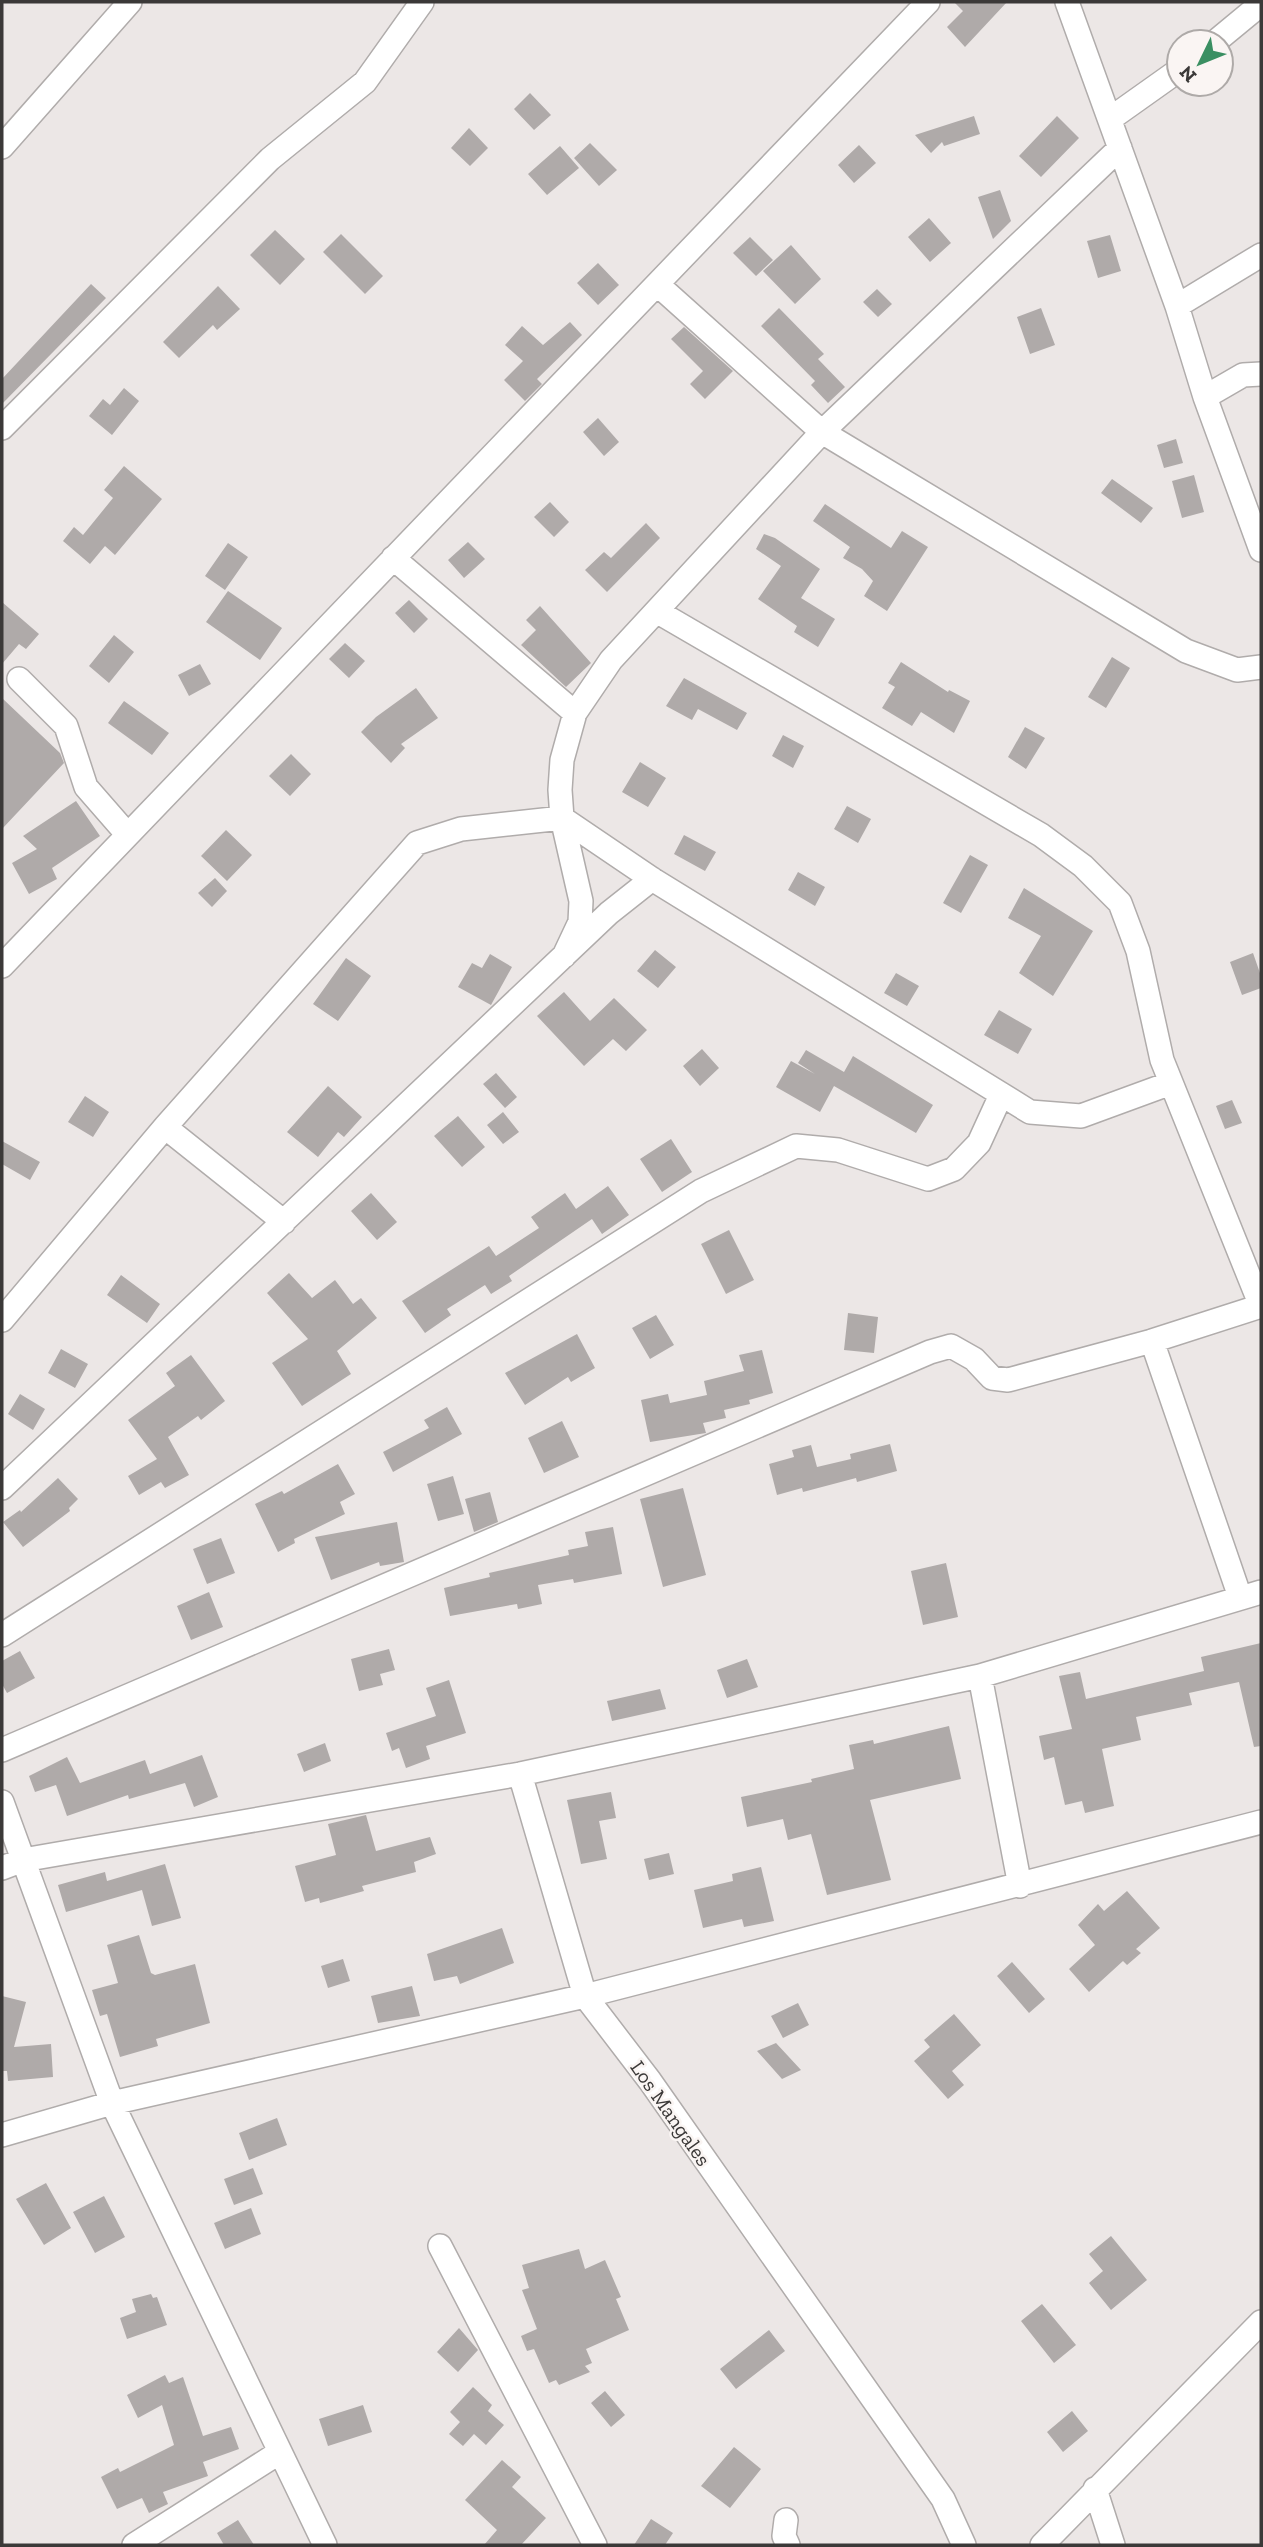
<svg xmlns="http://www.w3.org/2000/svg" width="1263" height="2547" font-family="'Zilla Slab',serif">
  <rect width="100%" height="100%" fill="#ece7e6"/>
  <path fill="#afaaa9" d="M954,2H1007L965,47L947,27L963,11Z
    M530,93L551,115L534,130L514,109Z
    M974,116L980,134L944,146L942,142L931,153L915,135Z
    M1057,116L1079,138L1041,177L1019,156Z
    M469,128L488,148L470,166L451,148Z
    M590,143L617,170L599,186L574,158Z
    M859,145L876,163L854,183L838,165Z
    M560,146L579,168L547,195L528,174Z
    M1000,190L1011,221L993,239L978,197Z
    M929,218L951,243L930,262L908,237Z
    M275,230L305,259L280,285L250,255Z
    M341,234L383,276L365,294L323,252Z
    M1110,235L1121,271L1098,278L1087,241Z
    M750,237L773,260L756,276L733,253Z
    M791,245L821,279L795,304L763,271Z
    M598,263L619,285L598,305L577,283Z
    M91,284L106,298L2,404V379Z
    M218,286L240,309L217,330L213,325L179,358L163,342Z
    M877,289L892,304L878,317L863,302Z
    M779,308L824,354L818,359L845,387L828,403L811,385L815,381L761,326Z
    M1041,308L1055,345L1030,354L1017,317Z
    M570,322L582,335L537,379L542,384L525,401L504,380L523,361L505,345L522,326L543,345Z
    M684,327L733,371L705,399L690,384L703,371L671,339Z
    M124,388L139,401L112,435L89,416L103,399L110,405Z
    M598,418L619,442L604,456L583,432Z
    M1176,439L1183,463L1164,468L1157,445Z
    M124,466L162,499L115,555L105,546L90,564L63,541L74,527L83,535L113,498L104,490Z
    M1194,475L1204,512L1182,518L1172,481Z
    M1112,479L1153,508L1141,523L1101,493Z
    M550,502L569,522L554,537L534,517Z
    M825,504L891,548L902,531L928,547L887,611L864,596L873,581L862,569L843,558L850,547L813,521Z
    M646,523L660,538L607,592L585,570L604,552L611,558Z
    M764,534L775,538L820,569L801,598L835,619L818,647L794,632L797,626L758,599L781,566L756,549Z
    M468,542L485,559L464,578L448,560Z
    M228,543L248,557L225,590L205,576Z
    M228,591L282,628L260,660L206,622Z
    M409,600L428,619L414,633L395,613Z
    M2,602L39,634L26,649L19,644L2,664Z
    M540,606L591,663L566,687L521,645L536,630L526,620Z
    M114,635L134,652L109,683L89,666Z
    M345,643L365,661L349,678L329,659Z
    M1112,657L1130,668L1106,708L1088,697Z
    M901,662L948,692L949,690L970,701L954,733L921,712L912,726L882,708L895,687L888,683Z
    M200,664L211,684L189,696L178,675Z
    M684,678L747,713L737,730L698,709L692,720L666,706Z
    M416,688L438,718L401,744L405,748L391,763L361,732L376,717Z
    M2,698L60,753L64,763L2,829Z
    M124,701L169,733L152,755L108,723Z
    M1025,727L1045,738L1026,769L1008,757Z
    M783,735L804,746L793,768L772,756Z
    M291,754L311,774L290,796L269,776Z
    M640,762L666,778L648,807L622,792Z
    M76,801L100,836L52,868L57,879L29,894L12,863L37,849L23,836Z
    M847,806L871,819L858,843L834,829Z
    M226,830L252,855L227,881L201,856Z
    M684,835L716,852L705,871L674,854Z
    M970,855L988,865L961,913L943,903Z
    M798,872L825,887L815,906L788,890Z
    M215,878L227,891L212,907L198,893Z
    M1024,888L1093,931L1053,996L1019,973L1041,936L1008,918Z
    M655,950L676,967L658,988L637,971Z
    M1253,953L1261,976V988L1242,995L1230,962Z
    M490,954L512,967L491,1005L458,987L472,963L482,968Z
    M346,958L371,976L338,1021L313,1004Z
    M896,973L919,986L907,1006L884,993Z
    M564,992L590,1021L614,998L647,1030L626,1051L613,1039L584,1066L537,1016Z
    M999,1010L1032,1029L1018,1054L984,1035Z
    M702,1049L719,1068L700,1086L683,1066Z
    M806,1050L844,1072L853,1056L933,1105L916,1133L834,1086L820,1112L776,1087L791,1061L815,1074L798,1063Z
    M496,1073L517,1097L505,1108L483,1084Z
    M328,1086L362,1117L344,1137L338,1132L318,1157L287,1132Z
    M85,1096L109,1112L93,1137L68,1122Z
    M1232,1100L1242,1123L1225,1129L1216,1106Z
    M503,1112L519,1132L503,1144L487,1125Z
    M458,1116L485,1147L462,1167L434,1136Z
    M671,1139L692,1172L662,1192L640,1159Z
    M2,1141L40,1162L30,1180L2,1164Z
    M608,1186L629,1215L602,1234L592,1219L509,1276L512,1281L491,1294L485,1285L447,1309L451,1315L425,1333L402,1301L489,1246L496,1256L539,1228L531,1217L565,1193L576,1209Z
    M371,1193L397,1222L377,1240L351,1211Z
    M729,1230L754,1280L726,1294L701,1244Z
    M289,1273L312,1298L335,1280L353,1304L361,1298L377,1318L337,1351L351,1374L302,1406L272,1363L308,1339L267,1293Z
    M121,1275L160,1304L147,1323L107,1295Z
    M848,1313L878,1317L874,1353L844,1350Z
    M656,1315L674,1345L650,1359L632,1328Z
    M577,1334L595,1368L571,1382L568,1377L525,1405L505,1373Z
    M61,1349L88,1364L75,1388L48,1373Z
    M762,1350L773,1393L749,1400L750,1404L724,1410L726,1418L703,1423L706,1433L650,1442L641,1400L668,1394L670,1403L707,1395L704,1381L744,1371L739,1355Z
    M191,1355L225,1401L201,1420L198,1416L168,1437L189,1475L165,1488L161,1482L139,1495L128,1476L157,1459L128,1420L175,1386L166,1373Z
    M20,1394L45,1409L33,1430L8,1414Z
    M447,1407L462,1434L393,1472L383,1452L429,1428L424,1420Z
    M562,1421L579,1457L544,1473L528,1438Z
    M890,1444L897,1471L857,1482L856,1478L803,1492L802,1488L777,1495L769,1464L794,1457L792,1450L811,1445L817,1467L851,1459L850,1454Z
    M338,1464L355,1494L340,1502L345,1514L294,1539L295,1543L278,1552L255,1504L282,1491L284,1494Z
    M453,1476L464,1514L438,1521L427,1484Z
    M58,1478L78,1499L69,1508L70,1511L23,1547L3,1522L20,1510L21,1512Z
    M683,1488L706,1575L663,1587L640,1499Z
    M490,1492L498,1522L474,1532L465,1499Z
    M397,1522L404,1562L380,1566L379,1562L331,1580L315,1537Z
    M613,1527L622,1574L574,1583L573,1579L538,1585L542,1604L518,1609L517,1604L450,1616L444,1588L490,1577L489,1573L569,1555L568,1550L588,1546L585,1532Z
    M221,1538L235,1573L207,1584L193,1549Z
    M946,1563L958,1617L923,1625L911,1571Z
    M209,1592L223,1627L191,1640L177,1606Z
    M1261,1643V1746L1254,1747L1239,1682L1189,1693L1192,1705L1136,1717L1141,1740L1102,1749L1114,1806L1085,1813L1082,1801L1065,1805L1054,1757L1044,1760L1039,1736L1072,1729L1059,1676L1080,1672L1086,1699L1204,1671L1201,1657Z
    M389,1649L395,1670L380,1674L383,1685L359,1691L351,1659Z
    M20,1651L35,1678L7,1693L2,1684V1661Z
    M747,1659L758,1687L727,1698L717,1670Z
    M449,1680L466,1733L426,1746L430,1759L406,1768L399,1748L392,1751L386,1733L436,1716L426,1688Z
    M660,1689L666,1709L612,1721L607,1701Z
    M949,1726L961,1779L870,1800L891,1880L827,1895L811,1834L788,1840L783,1819L747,1827L741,1797L812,1782L811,1779L854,1769L849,1745L873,1740L874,1744Z
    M325,1743L331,1761L304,1772L297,1754Z
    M202,1755L218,1797L194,1807L185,1783L129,1799L128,1795L67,1816L56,1785L35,1792L29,1776L67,1757L80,1783L145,1760L150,1774Z
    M611,1792L616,1818L599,1821L607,1859L581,1864L567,1800Z
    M366,1815L376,1851L430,1837L436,1854L414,1862L416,1872L362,1886L364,1891L320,1903L319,1898L305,1902L295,1866L336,1855L328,1824Z
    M669,1853L674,1874L649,1880L644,1859Z
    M165,1864L181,1918L152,1926L142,1890L66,1912L58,1885L105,1872L107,1881Z
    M761,1867L774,1921L744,1927L742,1919L703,1928L694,1890L733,1881L732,1874Z
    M1127,1891L1160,1928L1136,1949L1141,1953L1127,1965L1123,1961L1089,1992L1069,1969L1095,1945L1078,1925L1098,1904L1104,1911Z
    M502,1928L514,1963L460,1984L457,1976L434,1981L427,1954Z
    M139,1935L151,1973L155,1975L195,1964L210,2023L156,2039L158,2046L120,2057L107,2014L100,2016L92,1990L118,1983L107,1945Z
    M343,1959L350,1981L328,1988L321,1966Z
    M1012,1962L1045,1999L1029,2013L997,1976Z
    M412,1986L420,2016L378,2023L371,1996Z
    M2,1996L26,2002L14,2047L51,2044L53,2077L8,2081L7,2071H2Z
    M798,2003L809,2025L783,2038L771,2016Z
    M954,2014L981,2045L952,2071L964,2085L948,2099L914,2061L930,2047L924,2040Z
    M776,2043L801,2070L782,2079L757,2051Z
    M277,2118L287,2145L249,2160L239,2133Z
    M253,2168L263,2194L234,2205L224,2179Z
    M46,2183L71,2228L44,2245L16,2199Z
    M104,2196L125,2237L95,2253L73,2212Z
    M251,2208L261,2234L225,2249L214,2223Z
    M1111,2236L1147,2280L1111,2310L1089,2283L1103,2271L1089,2254Z
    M579,2249L585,2269L605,2260L621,2297L616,2299L629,2330L586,2349L592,2363L585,2366L590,2372L559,2385L556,2380L549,2383L534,2349L527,2351L521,2336L537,2329L522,2290L529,2288L522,2265Z
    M151,2294L153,2298L157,2297L167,2325L127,2339L120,2318L136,2312L132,2299Z
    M1042,2304L1076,2345L1054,2363L1021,2321Z
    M459,2328L478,2350L458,2372L437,2352Z
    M769,2330L785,2351L736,2389L720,2369Z
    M165,2375L169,2383L183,2377L203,2436L231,2427L239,2449L203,2462L208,2476L163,2492L168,2504L149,2513L142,2498L117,2509L101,2477L118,2468L120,2472L174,2445L162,2405L138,2418L127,2395Z
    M473,2387L492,2405L488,2411L504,2425L486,2445L474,2434L463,2446L449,2434L460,2422L450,2412Z
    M605,2391L625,2415L611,2427L591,2403Z
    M363,2405L372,2432L328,2446L319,2419Z
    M1072,2411L1088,2431L1063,2452L1047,2432Z
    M734,2447L761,2469L730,2508L701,2486Z
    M502,2460L521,2477L512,2487L546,2518L521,2545H484L497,2530L465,2500Z
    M651,2519L673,2533L665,2545H634Z
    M238,2520L254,2545H224L217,2533Z"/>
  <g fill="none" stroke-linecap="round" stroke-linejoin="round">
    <g stroke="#b0acab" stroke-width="26">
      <path id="street" d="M1067,2L1177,306L1205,397L1261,550
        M1215,42L1261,4
        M1110,119L1179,70
        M2,147L130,2
        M1120,148L822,432L611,660L575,713L562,760L560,790L562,818L652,879L1030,1112L1081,1116L1171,1083
        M658,285L822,432L1186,651L1237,670L1261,667
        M1177,306L1261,255
        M1205,397L1243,375L1261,374
        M2,428L270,159L365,82L422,2
        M393,558L575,713
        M658,612L1041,835L1083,866L1120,903L1138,951L1162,1060L1261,1306
        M19,679L66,726L86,787L127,834
        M2,966L928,2
        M165,1127L284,1222
        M2,1320L165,1127L417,843L461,829L562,818L581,901L580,922L564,956
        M1152,1341L1240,1597
        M2,1488L609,913L652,879
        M2,1635L701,1191L796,1146L838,1150L928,1179L954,1169L979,1143L1001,1095
        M980,1676L1020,1886
        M2,1750L930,1352L951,1346L974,1359L992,1378L1008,1380L1152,1341L1261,1306
        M520,1774L585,1996L650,2081L943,2499L964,2545
        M2,1802L112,2103L325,2545
        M2,1868L23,1860L520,1774L980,1676L1261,1592
        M2,2135L112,2103L585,1996L1261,1822
        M440,2246L595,2545
        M1095,2489L1113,2545
        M786,2520L784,2536L788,2545
        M134,2545L280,2452
        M1042,2545L1261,2322"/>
    </g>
    <use href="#street" stroke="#fff" stroke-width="23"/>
  </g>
  <g text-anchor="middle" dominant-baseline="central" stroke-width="5" stroke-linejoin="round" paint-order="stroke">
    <g font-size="21" fill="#3b3938" stroke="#faf5f3">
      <text transform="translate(671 2113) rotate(55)">Los Mangales</text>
    </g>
  </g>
  <rect width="1263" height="2547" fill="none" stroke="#3b3938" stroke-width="7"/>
  <g transform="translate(1200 63) rotate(227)"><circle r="33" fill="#faf5f3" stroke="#aeaaa8" stroke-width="2"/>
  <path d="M0-5L12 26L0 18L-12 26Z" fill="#3a8f62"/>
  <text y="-10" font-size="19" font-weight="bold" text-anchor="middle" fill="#3b3938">N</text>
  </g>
</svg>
